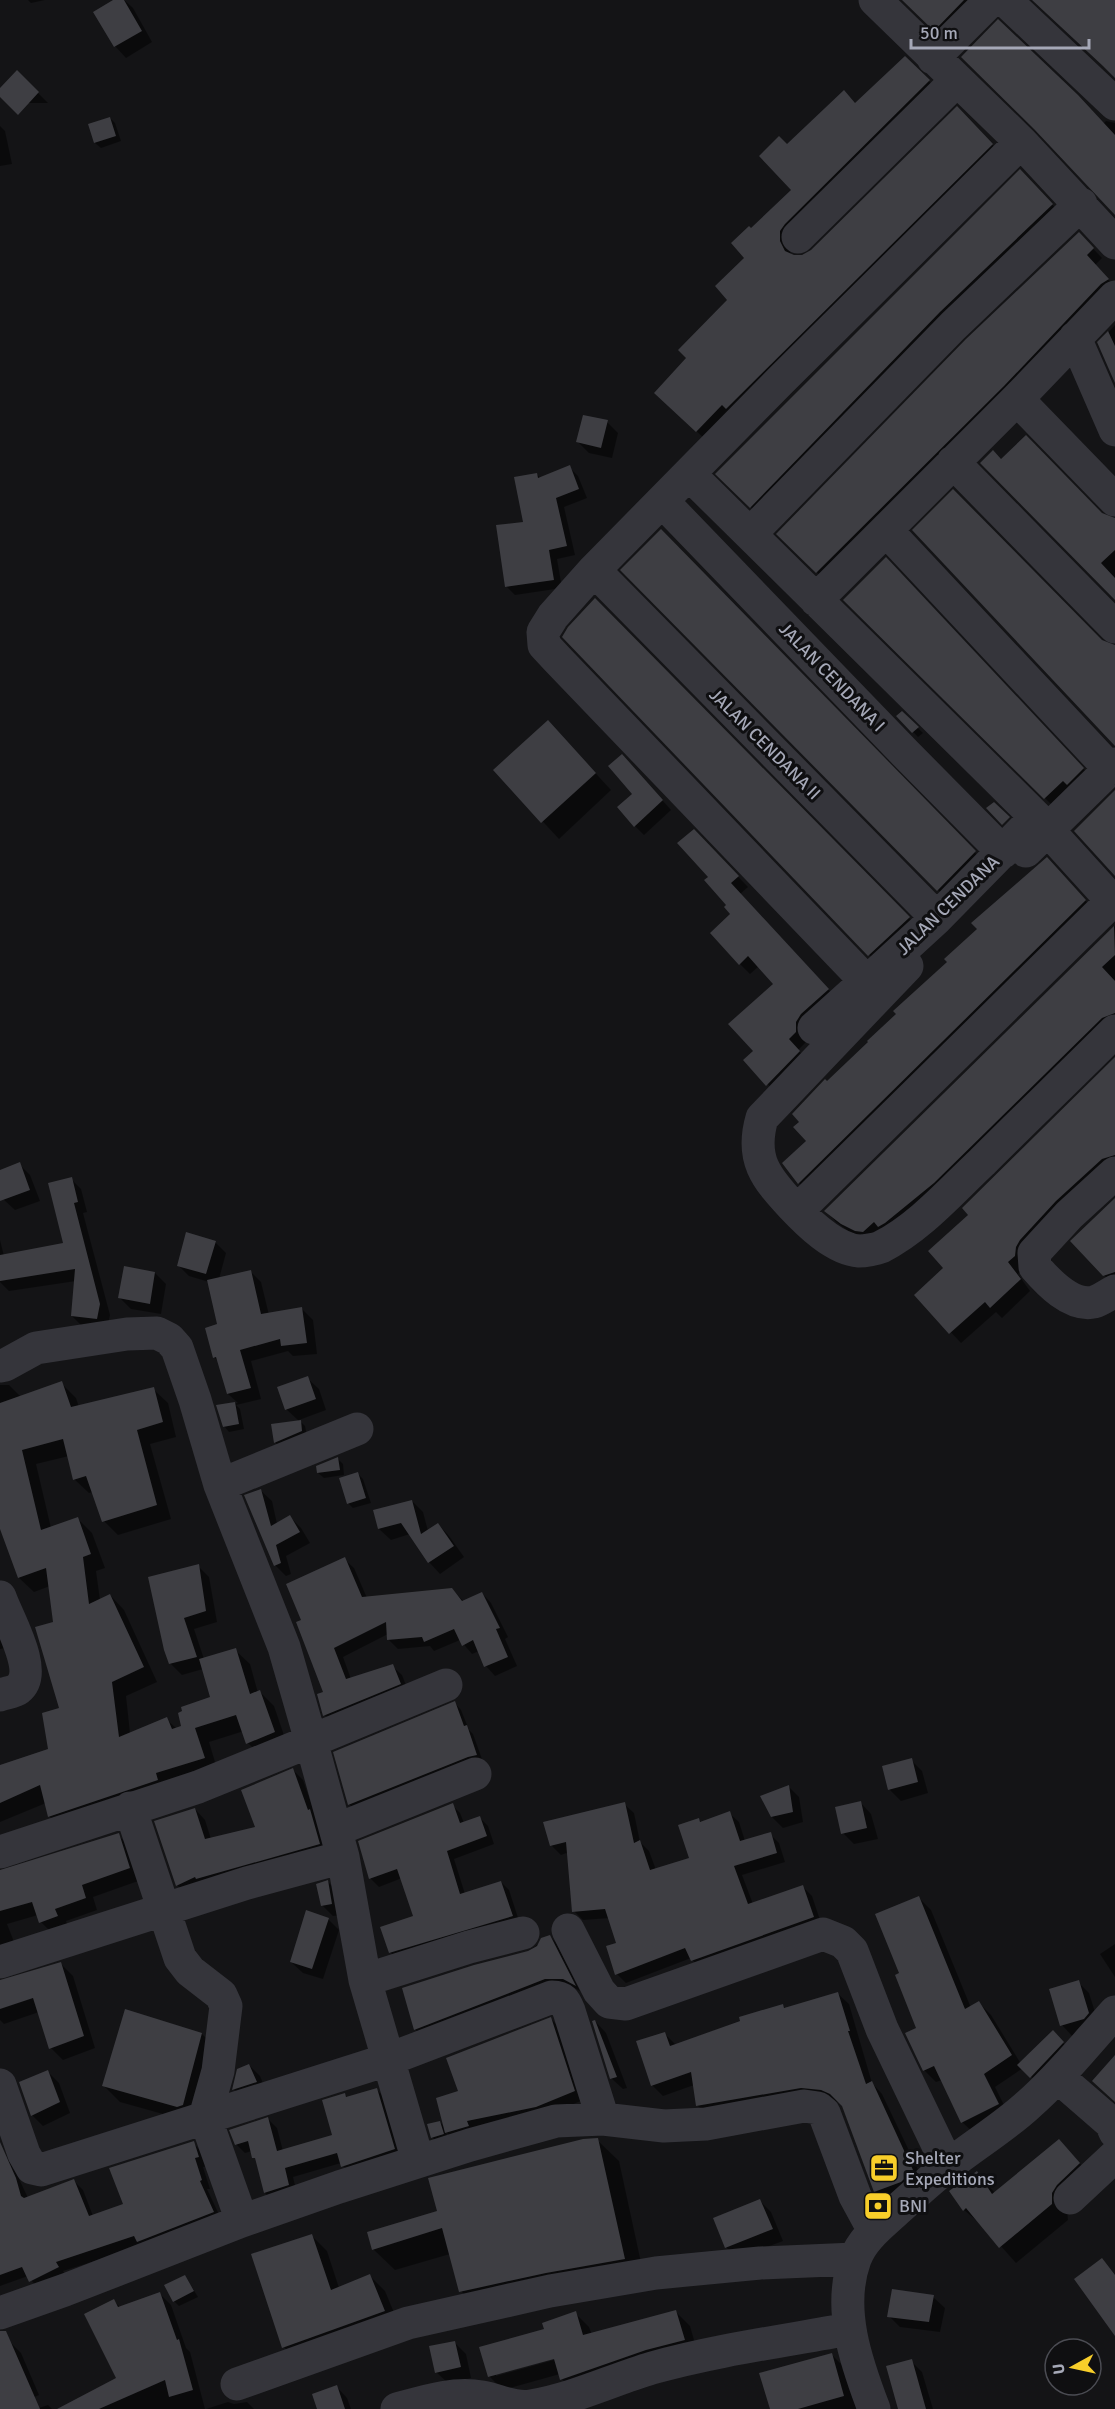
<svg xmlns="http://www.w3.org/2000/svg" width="1115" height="2409" font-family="Signika,sans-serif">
  <rect width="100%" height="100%" fill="#141416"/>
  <path fill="#0007" fill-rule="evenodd" d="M28,0H45L31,3Z
    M116,0H124L133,8L152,42L126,58L115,46L95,12Z
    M905,0H983L944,39Z
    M905,58L939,91L789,243L791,256L803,257L812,252L967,118L1002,155L707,441L666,403L688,358L729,300L746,258L751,230L793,190L787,146L856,105Z
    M17,72L48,103H8L0,96V90Z
    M110,118L115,123L121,141L101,148L95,143L90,125Z
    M1106,121L1115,123V212L1103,124Z
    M0,126L5,131L12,164L0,166Z
    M1029,180L1061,214L759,515L717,474Z
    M1079,234L1102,258L1095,265L1115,287L826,581L778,534Z
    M1115,325V379L1099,343Z
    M607,422L618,433L612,458L589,453L578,442Z
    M1001,461L1101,515L1115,525V598Z
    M569,467L578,476L587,498L564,507L575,555L557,559L562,588L515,595L506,586L537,475L541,478Z
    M661,531L985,863L948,900L622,570Z
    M893,566L1090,776L1052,805L845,600Z
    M595,600L918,927L878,964L564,637Z
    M902,713L923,733L918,737L898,716Z
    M564,739L611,790L559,839L495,770Z
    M631,765L671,810L644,835L635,826Z
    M694,831L748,887L740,894L838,1000L806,1032L805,1043L798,1050L809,1062L778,1095L745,1060L755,1051L775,984L759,966L750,974L740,964L732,914L710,877Z
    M1057,870L1096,912L810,1193L799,1183L808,1142L801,1122L827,1083L898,1014Z
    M1115,926V1027L874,1242L854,1235L836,1222L826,1211Z
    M1115,1059V1169L1018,1274L1030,1291L1002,1318L996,1312L961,1343L916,1295L945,1268L970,1215Z
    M19,1164L30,1175L40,1201L15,1210L3,1199L0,1190V1171Z
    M71,1179L81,1189L87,1212L83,1213L110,1315L107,1329L82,1326L72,1316L76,1281L9,1291L0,1282V1240L4,1256L64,1245Z
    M1115,1201V1286L1104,1275Z
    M215,1242L226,1253L219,1279L250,1271L261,1282L269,1315L302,1309L313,1320L317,1354L293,1356L288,1351L251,1361L261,1399L236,1405L240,1409L244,1429L229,1432L224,1426L218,1406L238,1403L228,1394L219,1362L214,1357L219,1325L209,1282L189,1276L178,1265Z
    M155,1273L166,1284L161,1314L131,1309L120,1298Z
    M307,1378L319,1389L326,1410L299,1420L305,1426L307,1436L280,1447L275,1442L299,1421L286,1409Z
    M61,1383L76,1398L79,1407L153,1389L168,1403L176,1437L150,1444L171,1519L118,1535L104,1521L93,1492L89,1493L74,1479L69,1456L36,1464L51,1528L78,1519L92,1533L105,1568L96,1571L100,1600L110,1595L124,1610L157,1682L126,1696L130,1733L166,1719L177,1729L182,1727L212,1698L203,1669L182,1675L171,1664L166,1650L198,1566L209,1577L217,1622L194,1629L204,1659L235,1650L250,1664L258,1693L260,1692L274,1706L288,1747L262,1757L248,1743L244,1731L209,1742L218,1772L64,1830L49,1816L46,1803L0,1822V1766L50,1750L61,1709L50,1586L34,1592L19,1578L0,1520V1385H9L21,1397Z
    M338,1459L343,1464L344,1475L324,1478L318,1473Z
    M358,1474L363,1479L371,1503L353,1508L348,1503Z
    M260,1490L272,1501L277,1524L290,1517L301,1528L310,1543L286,1556L291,1574L286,1576L275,1565Z
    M412,1501L423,1512L428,1531L438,1524L449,1536L464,1557L440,1574L429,1562L410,1534L391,1540L379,1529Z
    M344,1559L354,1568L367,1598L452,1589L464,1602L482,1593L491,1603L508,1637L505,1639L517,1666L495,1676L486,1666L479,1651L472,1654L460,1640L434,1651L430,1646L398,1649L389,1640L388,1634L343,1657L351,1679L392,1666L402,1675L409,1693L334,1724L325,1715V1693L303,1621Z
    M0,1631L6,1648L0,1649Z
    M455,1703L461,1710L469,1730L473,1734L483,1762L356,1811L349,1804Z
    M911,1760L922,1771L928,1793L901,1801L890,1790L884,1767Z
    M293,1770L303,1780L329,1854L187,1895L177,1885L195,1809L205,1820L211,1839L257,1828Z
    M788,1786L799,1797L803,1822L783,1828L772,1817Z
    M860,1802L871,1814L878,1839L854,1844L843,1833Z
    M624,1804L634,1813L640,1842L649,1851L656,1870L691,1859L699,1820L702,1823L729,1813L739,1822L745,1841L770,1834L779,1843L785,1862L742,1875L753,1904L803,1887L812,1896L822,1926L701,1970L691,1958L626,1983L617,1974L618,1944L610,1918L583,1920L574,1911L569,1852L561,1855L552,1846L545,1823Z
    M452,1805L460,1813L464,1823L480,1818L488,1826L494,1844L454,1859L465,1894L501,1882L509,1890L520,1924L398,1960L390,1952L415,1917L402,1878L379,1887L371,1879L360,1842Z
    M118,1835L130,1847L141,1880L93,1897L97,1910L66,1921L69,1928L53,1934L41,1922L38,1915L7,1924L18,1952L0,1961V1872Z
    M328,1882L339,1893L343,1915L333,1916L322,1905Z
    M919,1898L931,1910L971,2008L979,2003L991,2015L1021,2064L1053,2033L1074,2054L1042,2088L1023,2068L995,2087L1010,2117L975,2134L962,2122L942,2080L936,2082L924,2070L918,2029L901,1974Z
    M328,1919L339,1930L323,1979L303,1973L291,1962Z
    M550,1936L557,1944L580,1991L571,1986L422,2036L415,2029Z
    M1115,1944V1977L1100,1954Z
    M61,1964L73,1976L95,2048L63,2060L51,2048L39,2012L4,2024L0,2020V1982Z
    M1078,1982L1089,1993L1099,2025L1073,2037L1062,2025Z
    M837,1993L849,2004L872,2083L882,2094L924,2182L887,2203L876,2191L841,2103L833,2100L708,2116L697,2105L694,2085L663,2096L652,2085L664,2033L676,2045L782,2005L786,2009Z
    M126,2011L202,2034L219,2051L195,2123L120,2102L103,2085Z
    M551,2019L560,2028L583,2100L545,2116L456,2142L446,2132L448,2139L437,2142L432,2137L440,2122L445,2128L460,2092Z
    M595,2021L606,2033L627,2088L623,2089L611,2078Z
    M249,2065L260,2076L267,2093L245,2100L234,2089Z
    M48,2072L59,2083L70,2113L43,2126L32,2115Z
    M377,2090L386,2099L403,2158L351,2175L341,2163L293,2177L297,2194L274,2202L265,2193L258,2161L252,2151L245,2153L236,2144L268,2119L277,2128L283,2151L334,2136L345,2095L348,2098Z
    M597,2140L619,2161L645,2281L482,2313L461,2291L450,2254L395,2270L373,2249L439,2212Z
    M1059,2141L1095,2180L1067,2210L1068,2220L1016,2263L982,2225L964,2210L951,2191L977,2173L995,2193Z
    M193,2143L202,2152L207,2166L203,2167L210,2189H207L222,2221L63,2271L66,2276L39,2290L28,2276L0,2286V2157L4,2155L12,2164L28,2198L74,2181L83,2190L93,2216L125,2205Z
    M760,2201L771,2212L783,2241L737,2258L726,2247Z
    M312,2236L327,2251L339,2288L369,2275L385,2291L400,2327L299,2363L284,2347Z
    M185,2276L198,2297L179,2306L174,2301Z
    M160,2294L171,2305L186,2348L190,2352L205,2409H60L118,2378L114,2301L120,2307Z
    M933,2297L945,2308L940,2332L900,2327L889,2316Z
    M676,2312L690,2326L698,2354L576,2393L562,2379L560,2374L503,2390L489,2376L546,2330L575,2313L589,2327L592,2335ZM560,2355L561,2358L496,2376V2373Z
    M10,2342L21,2353L39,2395L8,2409H2L0,2407V2346Z
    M455,2343L466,2354L471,2378L448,2383L436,2372Z
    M831,2354L848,2371L859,2409H771Z
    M911,2361L922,2372L933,2409H900Z
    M336,2386L347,2398L351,2409H319Z
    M228,2402L234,2404L247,2402L254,2409H206Z
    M48,2405L52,2409H36Z"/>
  <path fill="#3e3e43" d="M113,0H124L142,31L114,47L93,12Z
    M902,0H964L934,31Z
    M1032,0H1115V78L1103,66Z
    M998,19L1078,95L1115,135V215L1034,129L961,57Z
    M905,56L930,80L785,224L780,231V241L785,251L794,255H802L811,250L957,106L993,144L726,409L722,405L696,432L654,393L686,358L678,350L727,300L715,286L744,258L731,243L749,226L751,228L791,190L759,156L779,136L787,144L844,90L855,103Z
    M17,70L39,92L18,115L0,97V88Z
    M110,117L116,136L94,143L88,124Z
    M1020,169L1053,204L940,312L750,508L715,474Z
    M1079,232L1094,248L1087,255L1109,279L1101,284L1004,386L816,573L776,534L966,339Z
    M1108,331L1115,346V383L1097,342Z
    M583,415L608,420L601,448L576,442Z
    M1026,435L1102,513L1115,518V550L1101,563L1115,578V600L980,463L993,450L1001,459Z
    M570,465L579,489L556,498L567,546L549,550L554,580L505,587L496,525L523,522L514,477L537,473L538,478Z
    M953,489L1102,640L1115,645V746L912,530Z
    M661,529L976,851L937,891L620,570Z
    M886,557L1084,768L1067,785L1063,781L1044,799L843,600Z
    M595,598L910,917L868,956L562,637L568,627Z
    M902,711L919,727L912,733L896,716Z
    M548,720L596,773L541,823L493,770Z
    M622,754L663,800L634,827L617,807L632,794L608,766Z
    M1115,790V876L1074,831Z
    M994,802L1010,817L1002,825L986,808Z
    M694,829L739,876L731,883L829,989L801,1014L796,1022V1032L789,1039L800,1051L766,1086L743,1060L753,1051L728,1024L773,984L748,956L739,965L710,933L730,914L724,907L726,905L704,880L708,877L677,843Z
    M1047,857L1086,900L798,1184L782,1163L806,1141L793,1127L799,1122L792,1114L825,1079L827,1081L868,1042L867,1041L896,1014L893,1011L947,962L944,959L977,929L971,923Z
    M1114,926L1115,955L1102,967L1115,981V1013L1102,1018L934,1183L885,1223L878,1227L874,1222L863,1232L855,1231L841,1224L824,1211Z
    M1115,1057V1155L1102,1159L1056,1201L1020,1240L1016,1247L1015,1256L1008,1262L1021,1279L990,1308L985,1302L949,1334L914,1295L943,1268L928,1251L968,1215L962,1208Z
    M20,1162L30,1190L0,1201V1170Z
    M72,1177L78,1202L74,1203L100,1304L97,1319L71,1316L75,1269L0,1281V1255L63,1243L48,1183Z
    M1115,1198V1272L1103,1276L1070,1241Z
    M186,1232L216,1241L206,1274L177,1266Z
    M124,1266L155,1272L150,1304L118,1298Z
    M251,1270L261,1314L302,1307L307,1343L281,1346L280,1339L240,1350L251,1388L227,1394L216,1357L213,1358L205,1328L217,1324L207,1280Z
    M308,1376L316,1399L285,1410L277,1387Z
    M62,1381L71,1407L154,1387L163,1422L137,1430L157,1505L102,1522L86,1476L73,1480L63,1439L22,1450L41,1530L78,1517L91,1554L83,1557L89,1604L110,1594L144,1667L112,1682L119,1737L167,1717L172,1729L181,1726L178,1713L182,1711L181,1707L210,1697L199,1659L236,1648L250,1694L260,1690L275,1732L246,1744L236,1715L195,1728L205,1758L156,1773L158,1780L48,1817L40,1785L0,1803V1765L48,1749L42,1713L59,1708L35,1627L53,1622L46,1568L18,1578L0,1529V1403Z
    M235,1402L239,1424L223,1427L216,1405Z
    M301,1420L302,1431L274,1443L271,1424Z
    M338,1457L340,1470L317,1473L316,1466Z
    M358,1472L366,1498L347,1504L339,1478Z
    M261,1489L271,1526L290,1515L300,1532L276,1545L281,1563L274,1566L244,1495Z
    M412,1500L421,1534L438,1523L454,1546L428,1563L401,1523L378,1529L373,1510Z
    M345,1557L362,1597L452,1588L462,1601L482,1592L500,1628L496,1629L508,1657L484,1667L473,1640L462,1646L454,1629L424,1642L422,1637L387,1640L386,1622L334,1648L346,1679L393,1664L401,1684L323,1716L317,1694L323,1692L296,1622L301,1620L286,1584Z
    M199,1564L206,1611L184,1618L197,1657L169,1664L164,1650L148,1577Z
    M455,1701L464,1726L467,1725L477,1755L468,1757L348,1805L333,1752Z
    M912,1758L918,1782L888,1790L882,1766Z
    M293,1768L308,1810L310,1809L320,1844L196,1879L195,1877L176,1886L154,1821L195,1808L205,1839L255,1827L241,1790Z
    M789,1785L793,1812L771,1817L760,1796Z
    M861,1801L867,1828L841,1834L835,1807Z
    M625,1802L634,1843L640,1840L650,1870L689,1858L678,1825L699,1818L700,1822L730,1811L740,1841L771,1832L777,1853L734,1866L748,1904L803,1885L814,1917L691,1961L685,1948L615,1975L606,1946L616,1943L605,1909L572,1912L566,1842L550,1846L543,1822Z
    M453,1803L460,1823L480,1816L487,1836L447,1851L460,1894L501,1881L513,1916L389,1953L380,1927L413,1916L397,1869L369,1879L358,1841Z
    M119,1833L130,1868L82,1885L86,1898L55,1909L58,1916L39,1923L32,1902L0,1911V1870Z
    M328,1880L332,1904L321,1906L316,1884Z
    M919,1896L965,2009L979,2001L1012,2055L984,2074L999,2104L961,2123L934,2066L923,2071L905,2033L916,2028L895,1975L899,1973L875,1914Z
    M306,1910L329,1918L312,1969L290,1962Z
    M550,1935L576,1986L563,1979H545L414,2030L402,1988L474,1965L528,1951L537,1946L541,1938Z
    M61,1962L84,2036L49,2049L33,1998L0,2009V1980Z
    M1079,1980L1089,2013L1084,2019L1060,2026L1049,1989Z
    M838,1992L850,2031H848L866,2084L872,2081L913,2170L901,2182L874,2192L842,2106L830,2094L821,2090L801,2088L696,2106L691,2072L651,2086L636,2041L665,2032L670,2046L740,2021L739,2017L783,2004L784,2008Z
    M125,2009L202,2033L183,2105L177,2107L102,2086Z
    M551,2017L575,2091L536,2107L467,2121L469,2126L445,2133L436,2098L458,2091L446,2058Z
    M595,2020L617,2077L610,2079L592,2021Z
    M1053,2030L1064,2042L1030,2078L1017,2065Z
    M1115,2055V2102L1092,2081Z
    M249,2064L257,2082L232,2090L237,2069Z
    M48,2070L60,2102L31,2116L19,2082Z
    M377,2088L395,2149L341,2167L337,2153L285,2168L289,2185L264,2193L255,2158H252L248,2141L235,2145L229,2130L268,2117L277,2151L332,2135L322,2100L345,2093L346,2097Z
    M440,2121L444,2134L431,2138L427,2124Z
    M598,2138L625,2259L546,2273L459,2292L442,2228L372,2250L367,2232L437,2211L428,2178L583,2139Z
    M1059,2139L1080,2163L1057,2185L1052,2193V2204L999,2248L966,2208L963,2211L949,2191L977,2171L992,2194Z
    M194,2141L199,2157L195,2158L202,2180L200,2181L214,2212L137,2242L134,2236L56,2262L59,2267L29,2282L22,2267L0,2275V2142L16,2178L21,2196L24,2198L74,2179L89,2216L123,2204L109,2168Z
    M760,2199L773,2229L725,2248L713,2218Z
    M312,2234L331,2290L370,2274L385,2311L282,2348L251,2254Z
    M1102,2258L1115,2275V2336L1074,2279Z
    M185,2275L194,2291L173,2302L164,2285Z
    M892,2289L934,2295L929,2322L887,2317Z
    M160,2292L177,2340L179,2339L193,2390L169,2397L165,2380L99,2409H57L116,2378L84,2314L114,2299L118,2307Z
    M676,2310L685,2340L646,2350L560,2380L554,2359L488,2377L479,2347L544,2329L542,2323L576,2311L583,2335Z
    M0,2331H6L40,2409H0Z
    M455,2341L461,2367L435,2373L429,2346Z
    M832,2353L844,2396L798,2409H770L759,2373Z
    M912,2359L926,2409H898L886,2366Z
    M337,2385L345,2409H317L312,2394Z"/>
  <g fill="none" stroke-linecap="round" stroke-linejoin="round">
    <path stroke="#35353b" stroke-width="33" d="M875,0L1021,142L1115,243
      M1005,0L1115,104
      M933,58L991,0
      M1021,142L781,380L594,570L553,616L543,632L544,645L557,659L860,975L867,977L877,973L937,918L1036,817
      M798,237L957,80
      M1075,338L1115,430
      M1017,399L1115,500
      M953,462L1115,627
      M689,474L1036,817L1115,904
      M663,502L905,753L1003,852
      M886,530L1110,769
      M750,534L953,326L1081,204
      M594,570L937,918
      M816,600L1017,399L1115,297
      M1026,851L1115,764
      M907,966L762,1118C750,1159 766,1178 792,1206C808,1223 834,1249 859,1251C865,1251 876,1249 881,1247C920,1227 951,1191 982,1162C1026,1118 1071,1075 1115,1031
      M814,1028L855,991
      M1115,1173L1069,1215L1034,1253L1035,1267C1048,1282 1071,1307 1094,1302C1101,1300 1109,1294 1115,1291
      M797,1211L1115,898
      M0,1366L5,1365L36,1348L127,1334L157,1333L169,1339L177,1348L195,1400L220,1485L284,1647L311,1741L446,1685
      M220,1485L357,1429
      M0,1597C6,1616 40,1672 18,1689C14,1692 5,1693 0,1695
      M130,1808L180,1958L190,1971L221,1995L226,2006L218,2071L205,2117L242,2221
      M336,1830L475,1774
      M0,1852L198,1787L311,1741L343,1857
      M568,1930L599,1991L609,2002L626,2004L823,1934L843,1942L852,1951L882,2029L948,2166
      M0,1962L247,1883L343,1857L365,1980L418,2161
      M365,1980L469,1947L523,1933
      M1058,2077L1111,2123L1115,2132
      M0,2085L24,2154L32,2168L41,2170L387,2060L552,1997C563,1997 565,2001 569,2011L603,2119
      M1070,2198L1115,2156
      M0,2313L65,2290L242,2221L339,2187L470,2145L556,2121L603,2119L664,2126L706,2124L804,2106L818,2108L824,2113L855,2196L874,2231
      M237,2384L408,2323L550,2291L656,2273L760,2263L855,2259
      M397,2409C426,2401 453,2392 482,2397C499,2400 514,2409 531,2406C573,2399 612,2380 652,2368C716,2350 784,2341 849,2329
      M874,2409C856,2362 837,2308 855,2259C863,2238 881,2225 896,2211C913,2196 930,2180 948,2166C974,2145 1003,2128 1028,2105C1060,2077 1086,2044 1115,2012"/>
  </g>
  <defs>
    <g id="office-square" transform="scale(1.5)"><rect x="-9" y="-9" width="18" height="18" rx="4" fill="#f8ce2a" stroke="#0f0f11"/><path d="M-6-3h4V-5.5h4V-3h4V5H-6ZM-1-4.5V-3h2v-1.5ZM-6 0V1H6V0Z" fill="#111"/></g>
    <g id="bank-square" transform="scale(1.5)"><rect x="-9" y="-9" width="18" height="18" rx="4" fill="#f8ce2a" stroke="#0f0f11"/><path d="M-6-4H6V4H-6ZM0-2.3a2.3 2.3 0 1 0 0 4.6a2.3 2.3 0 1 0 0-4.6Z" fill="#111"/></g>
  </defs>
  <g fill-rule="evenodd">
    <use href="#office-square" x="884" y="2168"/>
    <use href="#bank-square" x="878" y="2206"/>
  </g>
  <g text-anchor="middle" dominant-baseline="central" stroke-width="6" stroke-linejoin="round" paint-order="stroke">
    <g font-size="18" fill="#a5a8b7" stroke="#0f0f11">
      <text transform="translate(832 677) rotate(46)">JALAN CENDANA I</text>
      <text transform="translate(765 744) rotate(45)">JALAN CENDANA II</text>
      <text transform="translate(948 905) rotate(-44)">JALAN CENDANA</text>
    </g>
    <g font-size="18" fill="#a5a8b7" stroke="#0f0f11" text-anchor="start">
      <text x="905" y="2158">Shelter<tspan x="905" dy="21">Expeditions</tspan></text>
      <text x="899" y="2206">BNI</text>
    </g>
  </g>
  <g transform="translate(1073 2367) rotate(262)"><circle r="28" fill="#0f0f11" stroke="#4b4c53" stroke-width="1.5"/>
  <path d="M0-4.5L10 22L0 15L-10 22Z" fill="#f8ce2a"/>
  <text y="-9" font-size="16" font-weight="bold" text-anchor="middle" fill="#a5a8b7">U</text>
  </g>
  <path d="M911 39v9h178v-9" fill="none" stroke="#a5a8b7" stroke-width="3"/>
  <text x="920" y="39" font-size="18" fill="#a5a8b7" stroke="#0f0f11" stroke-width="4.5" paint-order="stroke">50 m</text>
</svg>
